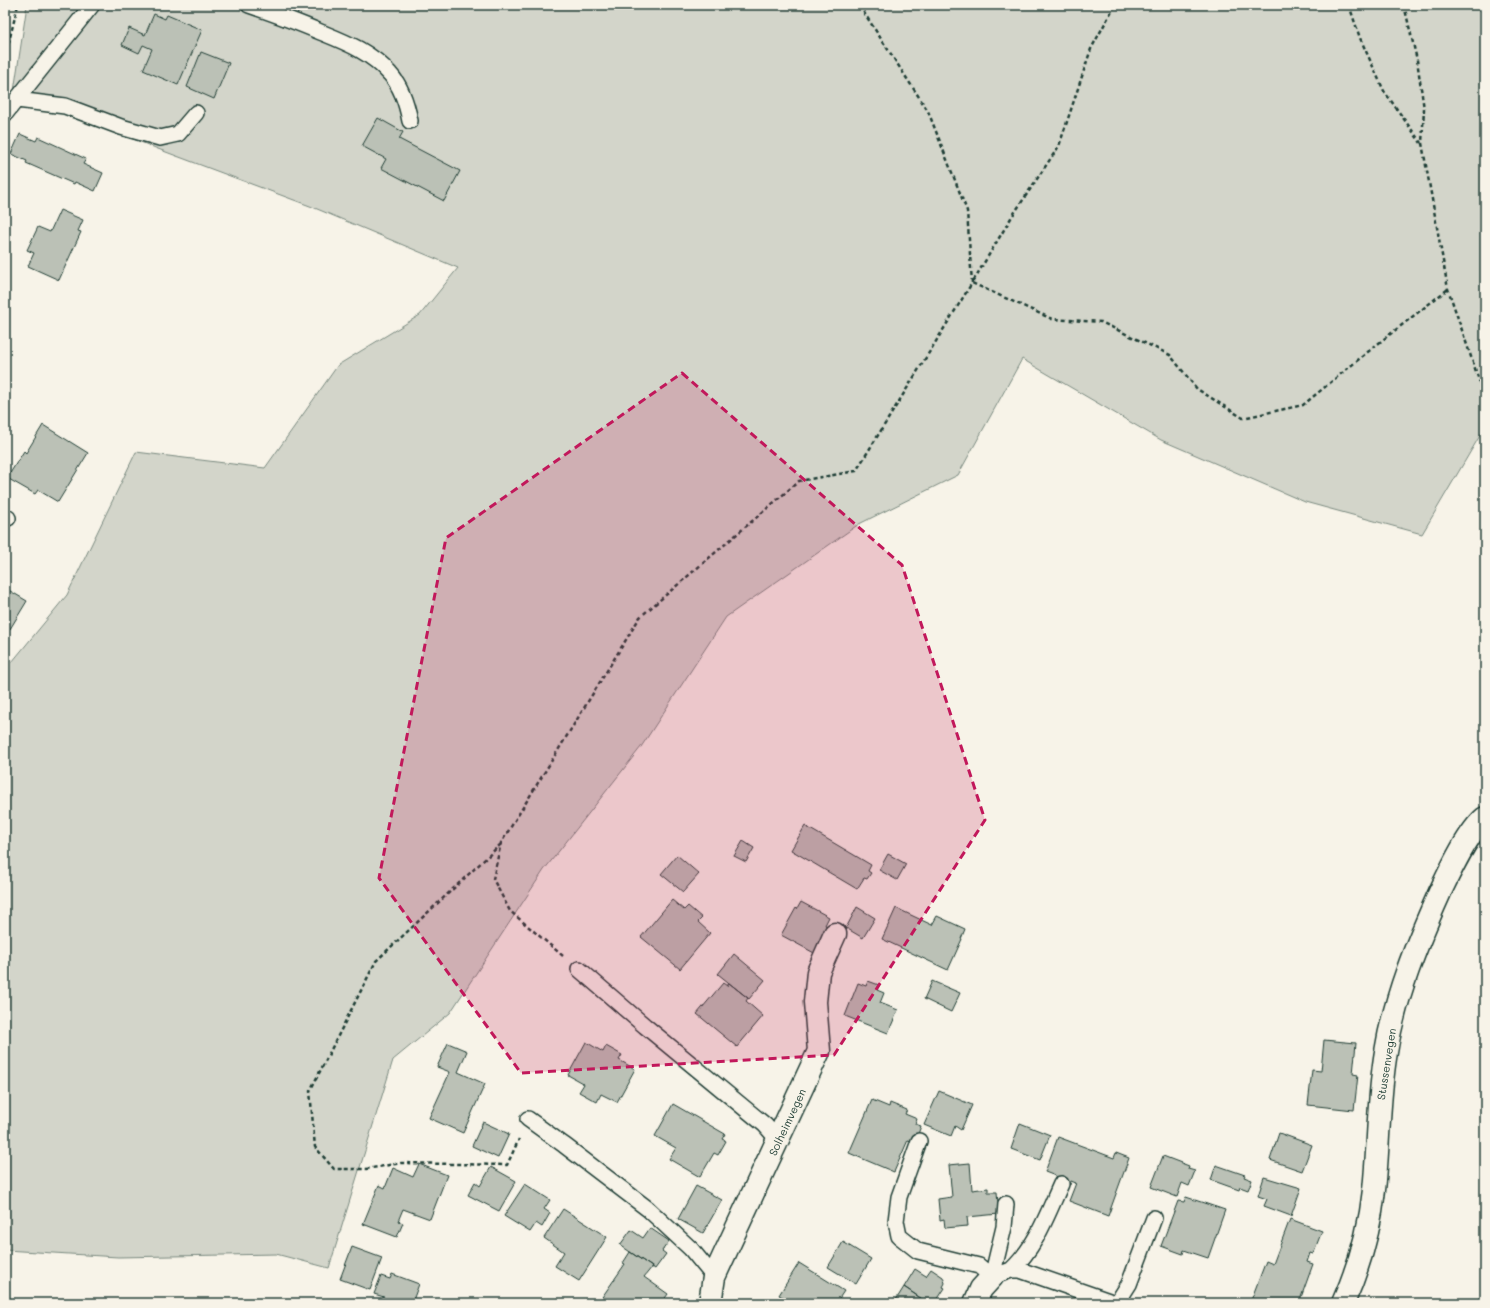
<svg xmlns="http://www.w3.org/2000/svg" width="1490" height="1308" font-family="Mali,sans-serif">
  <rect width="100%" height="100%" fill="#f7f3e8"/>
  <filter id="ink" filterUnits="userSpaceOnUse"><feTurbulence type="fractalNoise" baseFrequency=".025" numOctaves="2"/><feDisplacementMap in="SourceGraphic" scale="8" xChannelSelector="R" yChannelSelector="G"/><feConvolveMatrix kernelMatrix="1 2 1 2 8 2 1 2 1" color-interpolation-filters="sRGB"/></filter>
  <g filter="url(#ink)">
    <path fill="#d3d5ca" stroke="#79897f" d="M27,5H1485V427L1422,534L1305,502L1161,440L1022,359L958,475L859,524L726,617L641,747L544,870L450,1013L393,1060L329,1268L276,1254L118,1257L5,1250V660L12,662L67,595L136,452L265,468L338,365L420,315L458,268L310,206L158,149L14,91Z"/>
    <path fill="#bbc1b6" stroke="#1f3d34" d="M154,14L165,19L167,15L202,30L178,85L143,70L152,49L143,45L139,53L122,45L129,28L145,35Z
      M201,52L229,63L214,99L187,87Z
      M378,118L403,132L399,139L460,171L444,201L381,168L386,159L362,146Z
      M20,134L36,141L38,137L86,159L83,164L103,173L95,191L75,182L74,184L26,163L27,161L11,154Z
      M60,210L83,220L78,231L81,232L59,280L28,266L34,253L27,250L38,227L50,232Z
      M43,425L88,453L58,502L38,490L35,494L7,478L24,451L26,453Z
      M5,588L27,601L10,629L5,626Z
      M805,826L871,865L868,871L871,873L867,879L864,878L857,889L791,850Z
      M743,841L754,848L746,862L734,856Z
      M888,854L906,864L897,880L879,870Z
      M677,855L699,874L683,892L661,874Z
      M672,900L684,910L688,906L702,918L698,922L710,933L680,969L641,937Z
      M801,902L829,917L825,925L831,928L816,954L781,935L796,908L797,909Z
      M857,907L875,918L863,938L846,928Z
      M896,908L932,925L937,916L965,929L961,939H962L948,970L882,939Z
      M734,954L765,980L749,999L718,974Z
      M868,981L879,985L877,990L884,993L880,1003L898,1010L888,1033L845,1016L858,983L866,986Z
      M932,981L960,993L951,1012L924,999Z
      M723,983L727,986L729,983L748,998L746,1001L763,1016L737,1047L697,1014Z
      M1324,1040L1356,1043L1353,1074L1358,1075L1354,1110L1308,1105L1312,1070L1321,1071Z
      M586,1042L603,1052L606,1046L622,1055L619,1060L635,1069L617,1102L601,1094L597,1102L579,1092L584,1084L568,1075Z
      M448,1043L467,1051L458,1072L485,1084L463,1133L429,1118L450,1072L437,1067Z
      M939,1091L972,1105L961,1130L955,1126L951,1136L924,1125Z
      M872,1100L889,1107L890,1103L907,1110L905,1114L917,1119L915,1124L921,1126L915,1142L908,1140L894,1172L849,1153Z
      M673,1104L725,1134L722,1139L726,1141L718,1155L714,1153L700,1177L669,1159L676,1148L655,1136Z
      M483,1122L509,1134L498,1158L472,1146Z
      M1020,1123L1050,1135L1040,1160L1011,1149Z
      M1279,1133L1312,1145L1302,1171L1270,1160Z
      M1058,1137L1114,1158L1116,1153L1129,1158L1108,1216L1069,1201L1076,1183L1071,1181L1070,1185L1057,1180L1058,1177L1045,1172Z
      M1163,1156L1189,1166L1188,1169L1195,1171L1189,1186L1182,1183L1177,1197L1151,1187Z
      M970,1163L972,1190L988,1188V1192H997L999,1214L967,1217L968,1226L945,1228L944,1219L940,1220L938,1199L952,1197L949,1165Z
      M419,1164L447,1175L430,1219L403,1209L398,1221L403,1223L397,1237L363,1224L379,1185L385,1188L393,1168L413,1177Z
      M1216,1165L1245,1175L1244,1177L1252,1180L1248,1190L1240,1187L1239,1190L1211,1180Z
      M491,1167L516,1181L499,1211L468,1195L475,1182L480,1186Z
      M1264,1177L1301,1188L1291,1216L1264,1206L1267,1199L1258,1196Z
      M525,1184L550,1200L544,1209L550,1213L542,1227L536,1223L530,1232L504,1216Z
      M696,1186L722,1200L703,1233L678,1219Z
      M1186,1197L1225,1210L1208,1258L1184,1250L1183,1254L1161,1246L1178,1201L1184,1202Z
      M563,1209L607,1237L579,1281L555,1266L564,1252L544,1238Z
      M1290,1219L1322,1231L1313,1254L1310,1253L1307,1262L1313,1264L1299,1303H1250L1266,1261L1273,1264Z
      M650,1228L669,1241L662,1251L666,1254L655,1269L620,1245L631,1230L643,1238Z
      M843,1242L871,1259L856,1284L828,1267Z
      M352,1247L382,1258L370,1290L340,1279Z
      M630,1252L652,1267L644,1277L668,1294L663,1301L666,1303H598L625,1264L623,1263Z
      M799,1263L844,1291L836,1303H793L779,1295Z
      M915,1269L926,1276L931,1269L943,1277L945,1283L943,1287L945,1288L935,1303H928L904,1287Z
      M392,1274L419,1284L412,1303H381L384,1297L374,1294L381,1276L390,1279Z
      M904,1287L928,1303H894Z"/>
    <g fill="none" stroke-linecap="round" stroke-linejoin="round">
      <g stroke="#1f3d34" stroke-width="18">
        <path id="lane" d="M249,5C272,13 295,21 318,31C345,42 370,51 390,74C401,86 407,105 410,121
          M17,100L65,106L121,127L160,138L178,134L196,113
          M5,114L92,5
          M5,519L8,518
          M579,969L645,1026L765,1125L779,1141
          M528,1119L564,1145L648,1209L691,1249L714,1277
          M919,1141L899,1197L896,1221L899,1236L918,1251L979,1266L992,1277
          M1011,1270C1036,1247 1047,1215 1061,1184
          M992,1277L1011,1270H1020L1115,1303
          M992,1277L1004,1227L1006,1204
          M1117,1303L1129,1284L1154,1218"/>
      </g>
      <g stroke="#1f3d34" stroke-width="25">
        <path id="street" d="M710,1303L714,1277L819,1051L815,1002L818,972L835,934
          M975,1303L981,1289L992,1277
          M1343,1303C1359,1267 1370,1229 1374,1190C1379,1144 1378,1097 1386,1052C1395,996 1417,943 1440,892C1450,871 1468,832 1485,818"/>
      </g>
      <path stroke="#1f3d34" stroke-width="2.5" stroke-dasharray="4 3" stroke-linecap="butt" d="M1115,5L1091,49L1059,146L1011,218L972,283L1052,319L1101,322L1170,355L1197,389L1243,418L1303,405L1375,346L1448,289
        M1349,5L1360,38L1384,91L1421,143
        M1404,5L1417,60L1424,109L1422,143L1448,289L1485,398
        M5,57L18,5
        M501,844L376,961L310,1091L315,1147L334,1169H366L401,1163L507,1165L519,1139
        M563,956L510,911L493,879L501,843L640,617L799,481L856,471L972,283L967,211L928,111L859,5"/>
      <use href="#lane" stroke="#f7f3e8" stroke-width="15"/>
      <use href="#street" stroke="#f7f3e8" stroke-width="22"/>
    </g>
  </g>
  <path fill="#c2185b" fill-opacity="0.2" stroke="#c2185b" stroke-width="3" stroke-dasharray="8 5" stroke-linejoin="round" d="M682,373L902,565L985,820L834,1055L521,1073L379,878L446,538Z"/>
  <g text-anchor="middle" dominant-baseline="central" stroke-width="3" stroke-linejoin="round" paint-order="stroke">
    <g font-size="11" fill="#1f3d34" stroke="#f7f3e8">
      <text transform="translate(1386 1064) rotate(-81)">Stussenvegen</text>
      <text transform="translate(787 1122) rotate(-65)">Solheimvegen</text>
    </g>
  </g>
  <rect width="1490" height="1308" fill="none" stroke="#f7f3e8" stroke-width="20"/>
  <rect x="10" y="10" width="1470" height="1288" fill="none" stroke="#1f3d34" stroke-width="1.5" filter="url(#ink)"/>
</svg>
